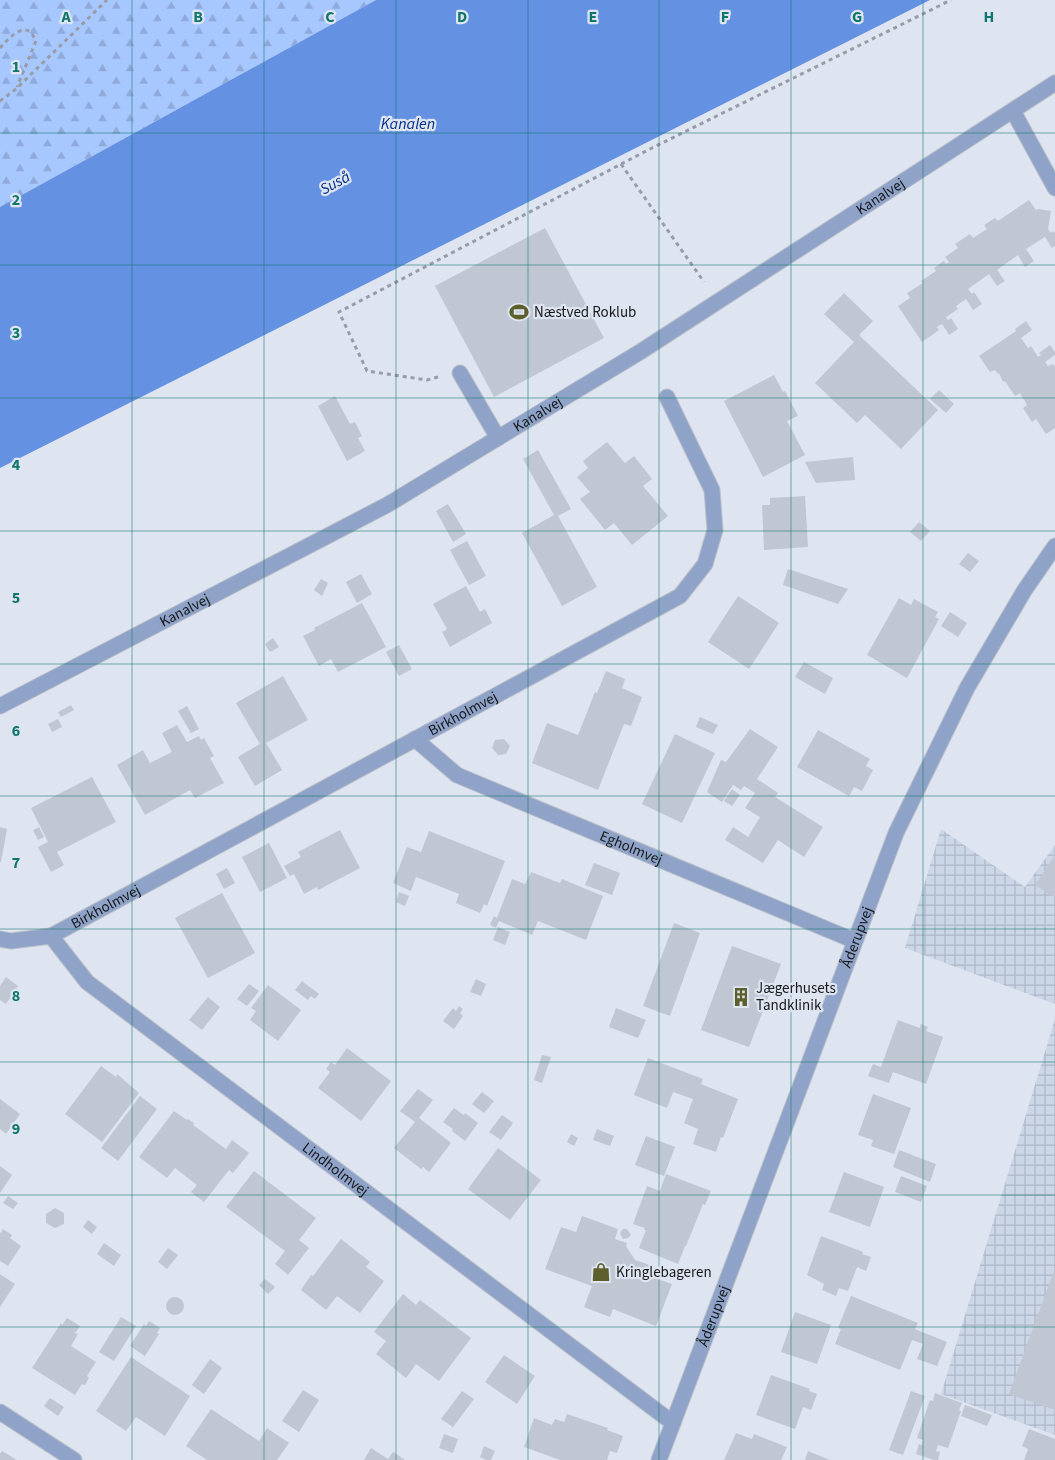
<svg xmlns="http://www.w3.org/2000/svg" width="1055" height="1460" font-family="'Source Sans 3',sans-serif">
  <defs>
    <pattern id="industrial-grid" width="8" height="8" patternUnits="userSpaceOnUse" patternTransform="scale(1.25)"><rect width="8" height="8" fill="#cbd6e7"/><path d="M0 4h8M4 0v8" fill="none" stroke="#aeb7c6"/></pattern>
    <pattern id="forest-firs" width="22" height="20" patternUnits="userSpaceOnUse" patternTransform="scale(1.25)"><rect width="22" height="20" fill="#a7c7ff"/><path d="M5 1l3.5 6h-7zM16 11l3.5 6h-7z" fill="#8faada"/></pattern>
  </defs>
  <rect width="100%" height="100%" fill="#dee4f0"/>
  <path fill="url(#industrial-grid)" d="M941,829L1025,887L1055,845V1004L905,948Z
    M1055,1019V1435L941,1394Z"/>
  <path fill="url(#forest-firs)" d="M0,0H376L0,207Z"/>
  <path fill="#6491e1" d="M376,0H930L0,468V207Z"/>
  <path fill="#c0c7d2" d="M1029,200L1036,210L1038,209L1051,211L1048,229L1051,233L1053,231L1055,233V246L1052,248L1045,237L1026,249L1034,261L1025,267L1018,255L997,270L1005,281L997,286L989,274L968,289L972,294L974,292L982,304L973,310L966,299L956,306L958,309L946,317L948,320L951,318L958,329L949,335L942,324L937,327L939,330L922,342L898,306L910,298L907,293L923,283L921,281L936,271L934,268L944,261L946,264L949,262L945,257L958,248L955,244L970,234L973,238L987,229L984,225L995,218L998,221Z
    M545,228L604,338L494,397L435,286Z
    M844,293L873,321L859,335L938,410L901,449L865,415L857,423L815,383L854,342L824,314Z
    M1026,321L1032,330L1021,338L1028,348L1031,346L1038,357L1041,355L1039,353L1050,345L1055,352V355L1045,362L1048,366L1053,364L1055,367V428L1046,434L1036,419L1032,422L1023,408L1027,405L1020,393L1015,396L1005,381L1003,382L999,373L998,374L995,370L990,372L979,356L1016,331L1015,329Z
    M774,375L783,392L785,391L798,416L787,421L805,455L763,477L724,401Z
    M939,390L954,404L946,413L930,399Z
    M335,396L350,424L355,422L362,436L358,438L365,451L347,461L318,406Z
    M607,442L625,463L634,456L652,479L643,486L668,516L632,545L614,523L605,530L580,499L590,492L577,477L588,468L583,461Z
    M538,450L571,509L558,516L597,587L562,606L522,533L554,515L523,459Z
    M853,457L855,480L816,483L805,462Z
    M805,496L808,547L764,550L762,505H770V498Z
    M448,504L466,534L453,542L436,511Z
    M919,522L930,531L921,541L910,532Z
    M467,541L486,576L469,585L450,550Z
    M968,553L979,561L970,572L959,564Z
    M788,569L848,589L838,604L783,585Z
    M361,574L372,594L357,603L346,582Z
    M321,579L328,583L322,596L314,590Z
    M466,586L480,612L485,609L492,623L450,647L442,632L447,629L433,604Z
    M738,596L779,623L749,669L708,642Z
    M899,598L911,605L914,599L938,612L935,617L939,619L907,678L867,655Z
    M362,603L386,647L338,672L331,659L319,666L303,636L315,630L314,628Z
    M950,612L967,623L958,637L941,626Z
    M273,638L279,647L270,652L265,644Z
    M399,645L412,669L399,676L386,652Z
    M804,662L833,678L825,694L795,677Z
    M606,671L625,679L622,688L642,697L631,726L624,724L598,790L532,763L547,723L578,735L595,692L597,693Z
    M283,676L308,720L266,743L282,770L255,786L238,757L260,744L236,703Z
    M71,705L74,710L61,717L58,712Z
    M187,706L199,729L191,733L178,711Z
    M700,717L718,725L713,734L696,727Z
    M58,719L62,727L52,732L48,724Z
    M177,725L187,742L199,736L201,740L204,738L214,756L210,758L224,783L195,798L190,790L145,815L117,765L143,750L150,763L172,752L162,733Z
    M750,729L778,747L757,779L778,793L775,797L823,827L804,857L778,840L763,863L725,840L733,827L748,837L760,817L745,808L755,793L744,786L741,790L733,785L722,802L707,792L721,760L726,762Z
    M818,730L870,759L866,766L873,770L862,791L854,787L849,796L797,767Z
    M675,734L715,753L682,823L642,804Z
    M504,739L510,746L506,754L498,755L492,748L495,740Z
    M92,777L116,822L57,852L64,865L51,872L38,847L48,842L31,808Z
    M732,789L740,795L732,806L724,801Z
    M0,827L7,829L1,862H0Z
    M39,827L44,837L38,840L33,830Z
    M340,830L360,868L318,890L317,887L304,894L294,874L290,876L284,866L301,857L298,852Z
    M429,831L505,861L487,906L484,904L480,913L456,903L459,894L416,877L411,891L393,883L407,847L421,852Z
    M269,843L287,878L260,892L242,857Z
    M1055,855V898L1035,885Z
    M594,863L620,873L612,895L585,885Z
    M227,868L235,883L224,889L216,874Z
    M531,872L560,883L562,879L603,896L586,940L538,921L532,935L499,921L496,928L490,925L494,916L497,918L512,879L525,884Z
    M399,892L409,896L405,906L396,902Z
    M222,893L255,953L208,978L175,918Z
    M674,923L700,933L670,1016L643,1006Z
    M498,927L510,932L505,945L493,940Z
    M732,946L781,964L749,1047L701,1030Z
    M6,977L18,986L6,1004L0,1000V986Z
    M476,979L486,984L481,996L470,992Z
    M302,981L319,994L315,999L311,996L308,1000L295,990Z
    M249,984L259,991L247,1006L237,999Z
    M268,985L301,1010L278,1041L250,1020L256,1011L251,1008Z
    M208,997L220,1007L202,1030L189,1020Z
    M459,1006L463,1009L460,1013L463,1016L454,1029L443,1021L453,1008L456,1011Z
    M616,1008L646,1020L638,1038L609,1027Z
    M898,1020L920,1028L921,1024L928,1027L926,1031L943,1037L926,1084L893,1072L889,1083L868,1076L873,1064L881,1067Z
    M347,1048L391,1081L361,1121L318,1088L330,1072L326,1069L331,1062L335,1065Z
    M542,1055L551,1057L542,1083L534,1080Z
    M648,1058L703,1079L701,1084L738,1099L723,1138L721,1137L716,1152L693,1144L698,1129L684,1123L693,1099L673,1092L667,1108L634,1095Z
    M101,1066L116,1077L117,1074L139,1093L102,1142L65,1114Z
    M418,1089L433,1100L419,1118L451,1143L429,1172L423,1167L421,1169L394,1148L415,1122L400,1111Z
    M482,1092L494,1101L484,1113L472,1104Z
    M873,1094L911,1108L894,1154L871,1146L873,1140L858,1135Z
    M140,1096L157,1109L118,1161L101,1148Z
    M0,1099L20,1114L6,1134L0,1129Z
    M454,1108L464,1115L465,1113L478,1123L465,1141L452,1131L453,1129L443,1122Z
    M174,1111L187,1120L188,1119L194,1123L193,1125L226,1149L232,1140L249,1153L233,1173L229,1170L204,1202L191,1192L197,1185L175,1168L167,1178L139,1157Z
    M502,1115L513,1123L501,1140L489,1132Z
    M597,1129L614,1136L610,1146L593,1140Z
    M571,1134L578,1138L574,1146L567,1142Z
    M646,1136L675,1147L664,1176L635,1165Z
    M498,1148L541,1180L510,1220L468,1189Z
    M899,1150L936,1164L930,1182L893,1167Z
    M0,1166L12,1175L0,1193Z
    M254,1171L316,1218L299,1240L309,1248L288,1275L275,1264L285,1251L226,1207Z
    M844,1172L884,1187L870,1227L829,1212Z
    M666,1174L711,1191L705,1205L703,1204L686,1246H685L678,1264L639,1248L646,1230H644L645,1228L633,1224L647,1186L660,1191Z
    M901,1176L927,1186L921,1202L895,1192Z
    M8,1196L18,1203L13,1209L3,1203Z
    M55,1208L64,1213V1224L55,1228L46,1223V1214Z
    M582,1216L618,1229L615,1239L627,1243L626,1246L635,1260L650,1265L646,1275L672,1284L656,1326L613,1309L610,1317L584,1307L592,1286L545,1269L561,1227L576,1232Z
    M88,1220L97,1227L92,1234L83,1227Z
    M3,1229L12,1235L10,1238L21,1246L8,1266L0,1261V1232L1,1233Z
    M623,1229H627L631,1235L628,1238L623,1239L620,1233Z
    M821,1236L863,1252L862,1254L871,1257L866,1271L857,1267L848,1291L839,1288L836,1296L822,1290L824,1284L807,1275Z
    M341,1239L370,1262L366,1267L384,1281L360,1313L337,1296L326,1310L301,1290L311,1275L313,1276Z
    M104,1243L121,1255L114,1266L97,1254Z
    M168,1248L178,1255L167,1269L158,1262Z
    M1055,1268V1410L1009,1394Z
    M0,1274L15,1284L0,1307Z
    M265,1279L275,1287L268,1294L259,1285Z
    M403,1294L416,1305L420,1300L471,1338L439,1381L416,1364L406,1378L376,1354L386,1341L374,1332Z
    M851,1296L918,1323L915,1329L947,1342L937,1366L917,1359L923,1344L912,1340L900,1370L835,1344L841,1329L838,1328Z
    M166 1306a9 9 0 1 1 18 0a9 9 0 1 1-18 0Z
    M795,1312L831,1325L817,1364L781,1352Z
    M121,1317L136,1326L114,1361L99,1352Z
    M67,1318L80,1326L75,1333L78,1334L71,1346L96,1362L87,1376L89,1378L85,1385L82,1384L75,1395L32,1368L61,1323L62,1325Z
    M149,1321L160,1328L157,1333L159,1334L145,1356L130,1346L144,1324L146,1326Z
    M504,1355L535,1376L517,1404L485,1382Z
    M131,1357L190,1396L165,1436L136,1417L126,1431L96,1411Z
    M210,1359L222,1368L204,1394L192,1385Z
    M771,1375L810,1389L809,1391L817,1394L811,1410L803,1407L795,1429L756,1415Z
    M303,1390L319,1400L299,1432L282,1421Z
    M462,1391L474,1399L453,1427L441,1419Z
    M911,1391L925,1396L903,1455L889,1450Z
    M935,1393L962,1403L959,1410L961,1411L948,1448L938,1445L936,1451L940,1452L938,1460H934L916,1454L919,1444L922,1445L923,1440L917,1438L930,1400L933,1401Z
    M50,1398L64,1407L58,1416L44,1406Z
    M965,1405L992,1415L987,1426L961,1416Z
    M211,1409L259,1441L267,1428L289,1443L277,1460H207L186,1446Z
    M567,1414L608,1428L607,1430L623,1436L617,1453L610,1451L607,1460H560L524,1447L534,1418L552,1425L555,1419L564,1422Z
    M1029,1429L1055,1439V1460H1024L1028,1449L1022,1446Z
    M736,1433L752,1439L754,1434L787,1447L781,1460H724Z
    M444,1434L458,1439L453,1453L439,1448Z
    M484,1446L495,1451L491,1460H486L480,1457Z
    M371,1448L388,1459L393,1452L405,1460H364Z
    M2,1451L17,1460H0V1454Z
    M808,1451L830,1460H805Z"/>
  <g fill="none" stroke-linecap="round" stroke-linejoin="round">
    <g stroke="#babfca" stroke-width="17">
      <path id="service" d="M460,373L498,438"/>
    </g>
    <g stroke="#babfca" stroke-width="17">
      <g id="minor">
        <path d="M1013,111L1055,188"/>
        <path id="s1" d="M0,706L387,505L640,352L1055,83"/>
        <path id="s2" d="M415,739L457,775L855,941"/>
        <path id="s3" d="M51,936L680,596L705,564L715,530L712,490L667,397"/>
        <path id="s4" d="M0,939L11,941L51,936L87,982L673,1423"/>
        <path d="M0,1412L74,1460"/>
      </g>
    </g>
    <g stroke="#babfca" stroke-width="17">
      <g id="tertiary">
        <path id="s5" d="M659,1460L896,833L967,688L1024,591L1055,546"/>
      </g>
    </g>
    <path stroke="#989ca6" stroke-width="3" stroke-dasharray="4 4" stroke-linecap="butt" d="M0,48C6,41 22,23 31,33C33,35 34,38 36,41L17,87
      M0,101L16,89L107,0
      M621,164L704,282
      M438,377L427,380L367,371L339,312L648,150L951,0"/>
    <use href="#service" stroke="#8ea3c7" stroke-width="15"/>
    <use href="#minor" stroke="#8ea3c7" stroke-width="15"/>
    <use href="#tertiary" stroke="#8ea3c7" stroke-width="15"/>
  </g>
  <path fill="none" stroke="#0f766e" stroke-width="1" stroke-opacity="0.55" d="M132,0V1460M264,0V1460M396,0V1460M528,0V1460M659,0V1460M791,0V1460M923,0V1460M0,133H1055M0,265H1055M0,398H1055M0,531H1055M0,664H1055M0,796H1055M0,929H1055M0,1062H1055M0,1195H1055M0,1327H1055"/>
  <defs>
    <g id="stadium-bare" transform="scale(1.5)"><path d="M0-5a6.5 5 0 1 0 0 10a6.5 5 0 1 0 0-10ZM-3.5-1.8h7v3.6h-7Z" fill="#5d5f2d" stroke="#dee4f0" stroke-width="2.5" paint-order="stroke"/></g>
    <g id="building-bare" transform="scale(1.5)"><path d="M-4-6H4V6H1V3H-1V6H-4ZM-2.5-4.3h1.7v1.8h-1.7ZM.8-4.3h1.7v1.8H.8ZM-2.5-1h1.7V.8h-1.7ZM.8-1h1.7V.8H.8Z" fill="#5d5f2d" stroke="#dee4f0" stroke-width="2.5" paint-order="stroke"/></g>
    <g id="shop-bare" transform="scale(1.5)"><path d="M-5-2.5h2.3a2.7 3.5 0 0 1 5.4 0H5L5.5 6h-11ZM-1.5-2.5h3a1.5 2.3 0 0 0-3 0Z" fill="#5d5f2d" stroke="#dee4f0" stroke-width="2.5" paint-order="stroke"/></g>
  </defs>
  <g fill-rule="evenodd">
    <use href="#stadium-bare" x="519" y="312"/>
    <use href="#building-bare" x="741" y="997"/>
    <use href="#shop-bare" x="601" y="1272"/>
  </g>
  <g text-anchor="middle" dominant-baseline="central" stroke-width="4.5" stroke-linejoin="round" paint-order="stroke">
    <g font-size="15" fill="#16181c" stroke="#dee4f0">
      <text stroke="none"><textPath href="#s1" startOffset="1018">Kanalvej</textPath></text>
      <text stroke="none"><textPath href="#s1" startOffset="612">Kanalvej</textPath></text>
      <text stroke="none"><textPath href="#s1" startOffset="208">Kanalvej</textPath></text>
      <text stroke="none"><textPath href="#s3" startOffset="468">Birkholmvej</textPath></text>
      <text stroke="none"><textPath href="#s2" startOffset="244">Egholmvej</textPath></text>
      <text stroke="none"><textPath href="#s3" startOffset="62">Birkholmvej</textPath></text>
      <text stroke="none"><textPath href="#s5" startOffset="559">Åderupvej</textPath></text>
      <text stroke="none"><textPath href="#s4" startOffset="421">Lindholmvej</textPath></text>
      <text stroke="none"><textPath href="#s5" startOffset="154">Åderupvej</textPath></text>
    </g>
    <g font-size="15" fill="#16181c" stroke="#dee4f0" text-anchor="start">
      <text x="534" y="312">Næstved Roklub</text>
      <text x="756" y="988">Jægerhusets<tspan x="756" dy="17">Tandklinik</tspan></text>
      <text x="616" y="1272">Kringlebageren</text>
    </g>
    <g font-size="16" font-style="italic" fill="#00308c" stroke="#dee4f0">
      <text x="408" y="124">Kanalen</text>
      <text transform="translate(335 183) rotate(-29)">Suså</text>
    </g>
  </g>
  <g font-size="16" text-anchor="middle" font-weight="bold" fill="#0f766e" stroke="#dee4f0" stroke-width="4.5" stroke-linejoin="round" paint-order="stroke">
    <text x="66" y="22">A</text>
    <text x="198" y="22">B</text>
    <text x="330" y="22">C</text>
    <text x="462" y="22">D</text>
    <text x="593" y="22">E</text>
    <text x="725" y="22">F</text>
    <text x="857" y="22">G</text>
    <text x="989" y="22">H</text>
    <text x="16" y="72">1</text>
    <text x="16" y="205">2</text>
    <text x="16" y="338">3</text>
    <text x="16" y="470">4</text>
    <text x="16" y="603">5</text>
    <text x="16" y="736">6</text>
    <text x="16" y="868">7</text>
    <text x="16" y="1001">8</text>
    <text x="16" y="1134">9</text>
  </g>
</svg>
